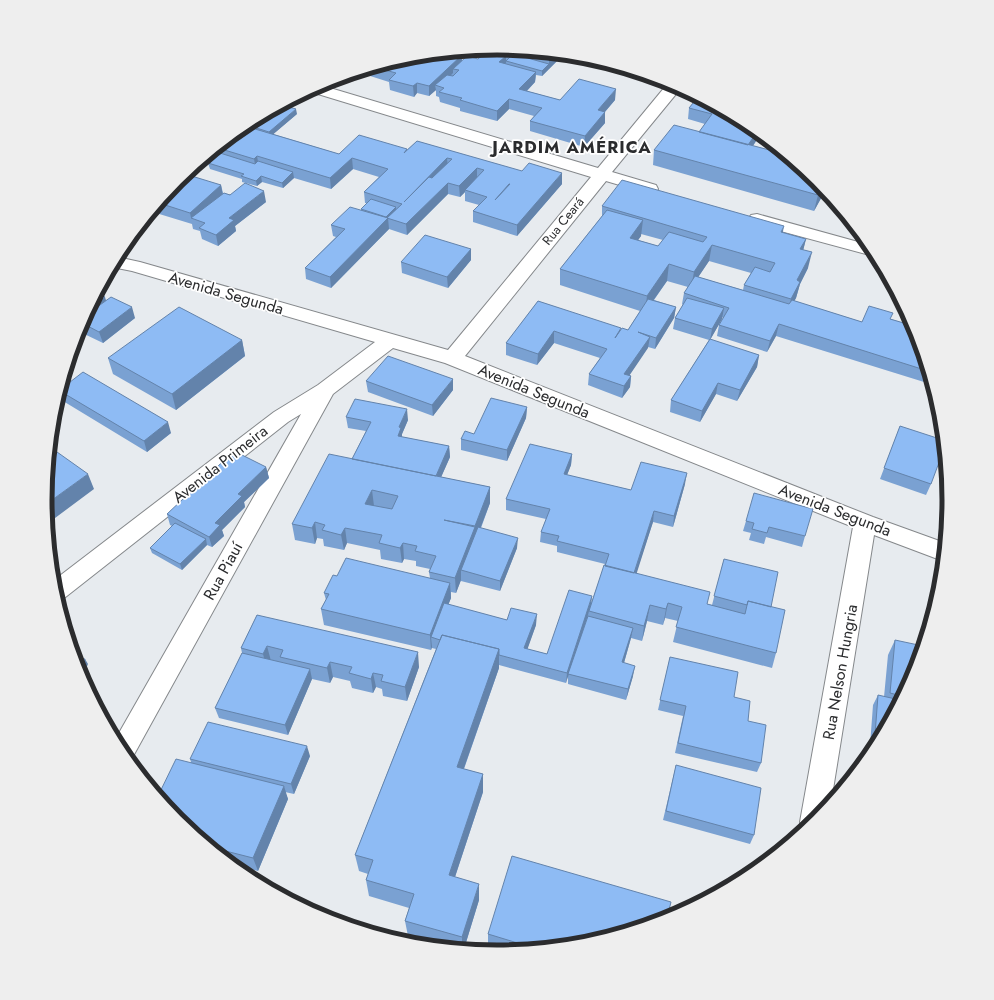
<svg xmlns="http://www.w3.org/2000/svg" width="994" height="1000" font-family="Jost,sans-serif">
  <rect width="100%" height="100%" fill="#e7ebef"/>
  <g fill="none" stroke-linecap="round" stroke-linejoin="round">
    <g stroke="#85888b" stroke-width="2">
      <path id="minor" d="M669,82L681,88L612,172L656,185L658,189L656,193L650,194L606,181L465,356L873,517L945,543L943,561L874,535L831,802L816,820L804,830L800,822L853,527L445,363L393,348L333,394L131,760L129,761L121,751L115,740L301,414L288,422L63,599L57,601L53,581L274,412L318,385L375,342L132,271L112,267L117,257L140,262L448,350L591,177L308,91L320,85L598,168Z
        M757,214L869,245L877,257L751,223L748,219L751,215Z"/>
    </g>
    <use href="#minor" fill="#fff" fill-rule="evenodd"/>
  </g>
  <path fill="#7aa1d2" fill-rule="evenodd" d="M497,48L560,54V58L542,76L536,75L535,82L527,91L560,100H615L605,112V123L584,147L530,131V121L534,116L509,109L497,121L460,111V108L440,102L439,97L436,96V90L429,96L417,93L414,97L390,90L389,82L367,75V69L409,57L462,55V61L478,59L485,53L478,51V50Z
    M363,71L355,78L346,76Z
    M698,97L758,138L753,146L825,191L814,211L653,165L654,150L699,132L705,124L688,119L689,108Z
    M297,114L273,134L339,154L407,150L417,141L562,184L517,236L473,222V211L479,205L465,201V192L460,197L448,194L407,235L389,229L331,288L306,279L305,268L336,237L333,236L331,225L361,210V209L367,203H365L364,192L379,177L353,169L331,189L294,178L283,188L262,182L257,186L242,182V179L210,169L208,163L220,154L219,151L216,154L212,152L246,124L248,127L250,128V126Z
    M766,139L772,144L765,142Z
    M177,181L221,185L223,193L266,202L235,226L236,231L218,246L202,239L200,231L193,229L192,224L156,213L155,208Z
    M602,206L783,233L806,239L803,250L808,268L800,284L796,298L794,301L862,322L891,319L915,327L928,371L924,382L776,336L767,352L717,336L719,325L723,318L722,317V319L710,340L759,355L757,367L737,401L716,394L700,422L670,412L671,400L709,340L673,329L675,318L683,305L682,304L684,293L688,287L667,281L654,300L676,307L674,318L655,349L648,347L629,375L631,376L630,387L622,398L588,385L589,374L600,358L554,343L537,365L506,355V343L538,301L621,330H628L640,311L560,285V269L602,216ZM641,234L663,240L658,246L638,240L641,236ZM709,261L751,273L744,285L743,290L698,277Z
    M471,249V260L448,288L402,273L401,262Z
    M97,294L106,300L135,318L103,343L78,331L80,327Z
    M242,340L245,356L176,410L113,374L108,358Z
    M366,381L453,390L433,416L368,392Z
    M61,389L171,433L147,452L63,401L60,392Z
    M527,407L526,418L507,461L461,450V439L474,434Z
    M346,417L408,420L402,434V437L449,446L450,457L441,477L490,487V503L481,528L517,548L500,591L461,581V580L456,593L451,592V598L448,605L507,620L536,625L527,649L547,654L591,603L605,564L557,552V546L540,542L541,532L546,519L506,510V499L572,454L571,465L567,475L631,490L685,484L673,527L653,522L636,573L707,604L712,605L724,559L771,607L776,653L772,668L673,642L678,621L665,618L663,625L647,621L642,641L631,638L624,663L633,676L626,700L568,684V675L566,683L499,665V668L464,769L483,774V792L455,877L479,900L464,949L445,947L408,936L405,921L409,908L369,896L366,880L368,874L359,871L355,855L436,649L432,648V647L431,650L324,625L321,609L326,600L324,593L337,576L430,578L429,572L430,569L416,566V561L404,559L402,563L381,559L380,550L347,543L344,550L324,546L323,539L317,538L315,544L295,540L292,524L352,459L366,431L348,428Z
    M900,426L931,484L926,495L880,479Z
    M266,467L269,478L244,502L245,507L222,530L224,536L212,547L207,545L182,570L152,553L150,548L172,526L170,525L167,514Z
    M746,521L805,536L802,547L766,537L764,544L749,540L751,533L743,531Z
    M257,615L419,667L407,701L383,696L382,689L376,687L373,693L352,688L350,681L333,677L330,683L312,679L288,735L219,718L215,708L242,653L241,648Z
    M895,640L914,673L875,746L870,745L873,705L878,695L884,697L888,655Z
    M670,657L734,697L748,721L761,763L757,772L675,753L683,716L658,710Z
    M310,756L294,794L285,792L288,799L258,871L231,864L177,819L191,762L190,759Z
    M676,765L754,835L750,844L663,820Z
    M488,934L585,943L504,951L488,946Z"/>
  <path fill="#6383ab" d="M554,54H560V58L549,69V59Z
    M462,55V65L453,69V73L440,86L435,85L436,90L429,96V86Z
    M506,56V67L499,62Z
    M549,64V69L542,76V71Z
    M363,71L355,78L354,73Z
    M536,72L535,82L519,99V89Z
    M417,83V93L414,97L413,86Z
    M616,89L615,100L597,121L598,110Z
    M509,99V109L497,121V111Z
    M296,109L297,114L270,137L269,132Z
    M605,112V123L584,147L585,136Z
    M264,115L222,149L218,148L219,151L216,154L215,149L246,124Z
    M757,132L759,133L758,138L746,156L748,145Z
    M257,156L259,167L256,170L254,159Z
    M352,158L353,169L331,189L330,178Z
    M447,158L448,169L404,202Z
    M477,168V179L465,190V192L460,197L459,186Z
    M293,172L294,178L283,188L282,183Z
    M562,173V184L517,236V225Z
    M261,176L262,182L257,186L256,181Z
    M448,183V194L407,235L406,224Z
    M221,185L223,196L191,218L190,213Z
    M822,187L825,191L814,211L818,195Z
    M264,191L266,202L235,226L236,231L218,246L216,235L229,218Z
    M396,207V213L388,218L389,229L331,288L330,277L386,220V217Z
    M643,220L641,236L628,254L630,238Z
    M784,226L781,242V232Z
    M806,239L802,255L800,249Z
    M712,245L709,261L691,288L694,272Z
    M471,249V260L448,288L447,277Z
    M812,252L808,268L800,284L796,298L787,315L791,299L797,280Z
    M669,264L667,281L645,312L647,296Z
    M105,297L108,308L87,314Z
    M132,307L135,318L103,343L99,332Z
    M676,307L674,318L655,349L656,338Z
    M724,308L722,319L710,340L712,329Z
    M779,324L776,336L767,352L770,341Z
    M554,331V343L537,365L538,354Z
    M650,337L648,348L623,385L624,374Z
    M242,340L245,356L176,410L172,394Z
    M759,355L757,367L737,401L740,390Z
    M631,376L630,387L622,398L624,386Z
    M453,379V390L433,416L432,405Z
    M718,383L716,394L700,422L702,411Z
    M527,407L526,418L507,461V450Z
    M407,409L408,420L402,434V439L398,436L399,427Z
    M168,422L171,433L147,452L144,441Z
    M449,446L450,457L435,491L434,481Z
    M572,454L571,465L563,485L564,474Z
    M266,467L269,478L244,502L245,507L222,530L224,536L212,547L209,537L215,523L238,494Z
    M687,473L685,484L673,527L674,516Z
    M88,474L94,489L47,524L45,505Z
    M490,487V503L475,542V526Z
    M372,490L374,506L365,504Z
    M654,511L653,522L632,588L633,577Z
    M315,522L317,538L315,544L312,528Z
    M475,527V543L461,570V580L456,593L455,578Z
    M345,528L347,543L344,550L341,535Z
    M518,538L517,548L500,591V581Z
    M206,539L207,545L182,570L180,564Z
    M403,543L404,559L402,563L400,548Z
    M450,583L451,598L435,638L431,637L432,647L431,650L430,635Z
    M592,596L591,606L589,611L588,615L566,683L567,673Z
    M668,603L665,618L663,625L666,609Z
    M650,605L647,621L642,641L644,626Z
    M537,614L536,625L524,659V648Z
    M633,628L631,638L621,673L622,662Z
    M267,646L271,661L267,669L263,654Z
    M499,649V668L458,785L457,767Z
    M418,652L419,667L407,701L405,687Z
    M85,659L88,664L82,678L79,673Z
    M330,662L333,677L330,683L327,668Z
    M635,666L633,676L626,700L628,689Z
    M310,669L312,679L288,735L285,725Z
    M373,673L376,687L373,693L371,679Z
    M307,746L310,756L294,794L291,784Z
    M483,774V792L450,892L449,875Z
    M284,786L288,799L258,871L253,858Z
    M479,884V900L464,949H462V937Z"/>
  <path fill="#8ebbf4" stroke="#6383ab" fill-rule="evenodd" d="M514,50L554,54L549,59Z
    M487,51L506,56L499,62L536,72L519,89L560,100L579,79L616,89L598,110L605,112L585,136L530,121L542,108L509,99L497,111L460,100L462,98L439,92L444,88L435,85L447,75L453,76L459,70L453,69L467,56L478,59Z
    M454,52L462,55L429,86L417,83L413,86L389,80L396,73L374,67L409,57Z
    M513,54L549,64L542,71L506,61Z
    M698,97L748,124L757,132L748,145L699,132L712,114L689,108Z
    M282,105L296,109L269,132L250,126L265,114Z
    M674,125L777,152L779,149L817,181L822,187L818,195L654,150Z
    M245,126L339,154L359,135L407,149L404,153L417,141L522,171L529,163L562,173L517,225L473,211L487,197L465,190L484,170L477,168L459,186L448,183L406,224L387,218L402,204L364,192L388,169L352,158L330,178L257,156L254,159L218,148ZM447,158L452,159L432,178L429,177L404,202ZM509,184H510L495,200Z
    M220,153L255,164L258,161L293,172L282,183L261,176L256,181L241,176L244,174L208,163Z
    M185,174L221,185L190,213L159,203L177,181Z
    M622,180L784,226L781,232L806,239L800,249L812,252L797,280L800,282L791,299L744,285L755,267L770,272L775,263L712,245L694,272L669,264L647,296L560,269L607,210L643,220L630,238L658,246L669,232L703,242L707,237L602,206Z
    M245,183L264,191L229,218L234,220L216,235L199,228L205,223L191,218L224,193L230,195Z
    M371,199L396,207L386,217L361,209Z
    M350,207L388,218L330,277L305,268L345,229L331,225Z
    M425,235L471,249L447,277L401,262Z
    M695,276L789,304L792,300L862,322L869,306L893,313L890,319L914,326L928,371L779,324L770,341L719,325L729,308L684,293Z
    M97,294L105,297L87,314Z
    M111,297L132,307L99,332L82,323L86,315Z
    M687,298L724,308L712,329L675,318Z
    M648,299L676,307L656,338L638,332L650,337L624,374L631,376L624,386L589,374L607,349L554,331L538,354L506,343L538,301L621,328L615,338L622,328L628,330Z
    M179,307L242,340L172,394L108,358Z
    M710,339L759,355L740,390L718,383L702,411L671,400Z
    M388,356L453,379L432,405L366,381Z
    M83,372L168,422L144,441L60,391L61,389Z
    M491,398L527,407L507,450L461,439L465,431L474,434Z
    M355,399L407,409L399,427L401,428L398,436L449,446L436,476L352,459L371,422L346,417Z
    M900,426L943,440L944,449L931,484L884,468Z
    M530,444L572,454L564,474L631,490L641,462L687,473L674,516L654,511L634,573L605,566L609,554L557,541L559,536L541,532L550,509L506,499Z
    M50,447L88,474L45,505V500Z
    M234,451L266,467L238,494L242,496L215,523L220,525L209,537L167,514Z
    M329,454L490,487L475,526L444,520L475,527L455,578L429,572L436,556L415,551L417,546L403,543L400,548L379,543L382,535L345,528L341,535L322,530L325,525L315,522L312,528L292,524ZM372,490L398,496L392,509L365,504Z
    M754,493L813,509L805,536L769,527L767,533L752,529L754,523L746,521Z
    M175,523L206,539L180,564L150,548Z
    M478,527L518,538L500,581L461,570Z
    M346,558L450,583L430,635L321,609L329,594L324,593L333,575L337,576Z
    M724,559L778,572L771,607L748,601L747,605L714,596Z
    M604,565L710,592L707,604L745,614L748,601L785,610L776,653L676,627L682,607L668,603L666,609L650,605L644,626L589,611Z
    M569,590L592,596L567,673L499,655V649L442,635L440,640L431,637L444,603L507,620L511,608L537,614L524,648L547,654Z
    M257,615L418,652L405,687L381,681L383,675L373,673L371,679L349,673L352,667L330,662L327,668L280,657L283,650L267,646L263,654L241,648Z
    M588,616L633,628L622,662L635,666L628,689L568,674Z
    M442,635L499,649L457,767L483,774L449,875L479,884L462,937L405,921L414,894L366,880L373,860L355,855Z
    M895,640L923,646L914,673L902,696L890,693Z
    M242,653L310,669L285,725L215,708Z
    M670,657L738,672L734,697L750,701L748,721L766,725L761,763L678,743L686,706L660,700Z
    M75,658L85,659L79,673Z
    M878,695L900,700L881,736L875,735Z
    M208,722L307,746L291,784L190,759Z
    M176,759L284,786L253,858L210,847L177,819L158,796Z
    M676,765L761,788L754,835L666,811Z
    M512,856L671,902L667,918L585,943L534,948L488,934Z"/>
  <g text-anchor="middle" dominant-baseline="central" stroke-width="3.5" stroke-linejoin="round" paint-order="stroke">
    <g font-size="13" fill="#2b2c2e" stroke="#fff">
      <text transform="translate(563 221) rotate(-51)">Rua Ceará</text>
    </g>
    <g font-size="16" fill="#2b2c2e" stroke="#fff">
      <text transform="translate(226 293) rotate(16)">Avenida Segunda</text>
      <text transform="translate(534 391) rotate(22)">Avenida Segunda</text>
      <text transform="translate(220 464) rotate(-38)">Avenida Primeira</text>
      <text transform="translate(835 510) rotate(21)">Avenida Segunda</text>
      <text transform="translate(223 571) rotate(-61)">Rua Piauí</text>
      <text transform="translate(840 672) rotate(-80)">Rua Nelson Hungria</text>
    </g>
    <g font-size="17" font-weight="bold" letter-spacing="1" fill="#2b2c2e" stroke="#fff">
      <text x="572" y="147">JARDIM AMÉRICA</text>
    </g>
  </g>
  <path d="M0 0H994V1000H0ZM52 500a445 445 0 1 1 890 0a445 445 0 1 1-890 0Z" fill="#eee" fill-rule="evenodd"/>
  <path fill="none" stroke="#2b2c2e" stroke-width="5" d="M52 500a445 445 0 1 1 890 0a445 445 0 1 1-890 0Z"/>
</svg>
